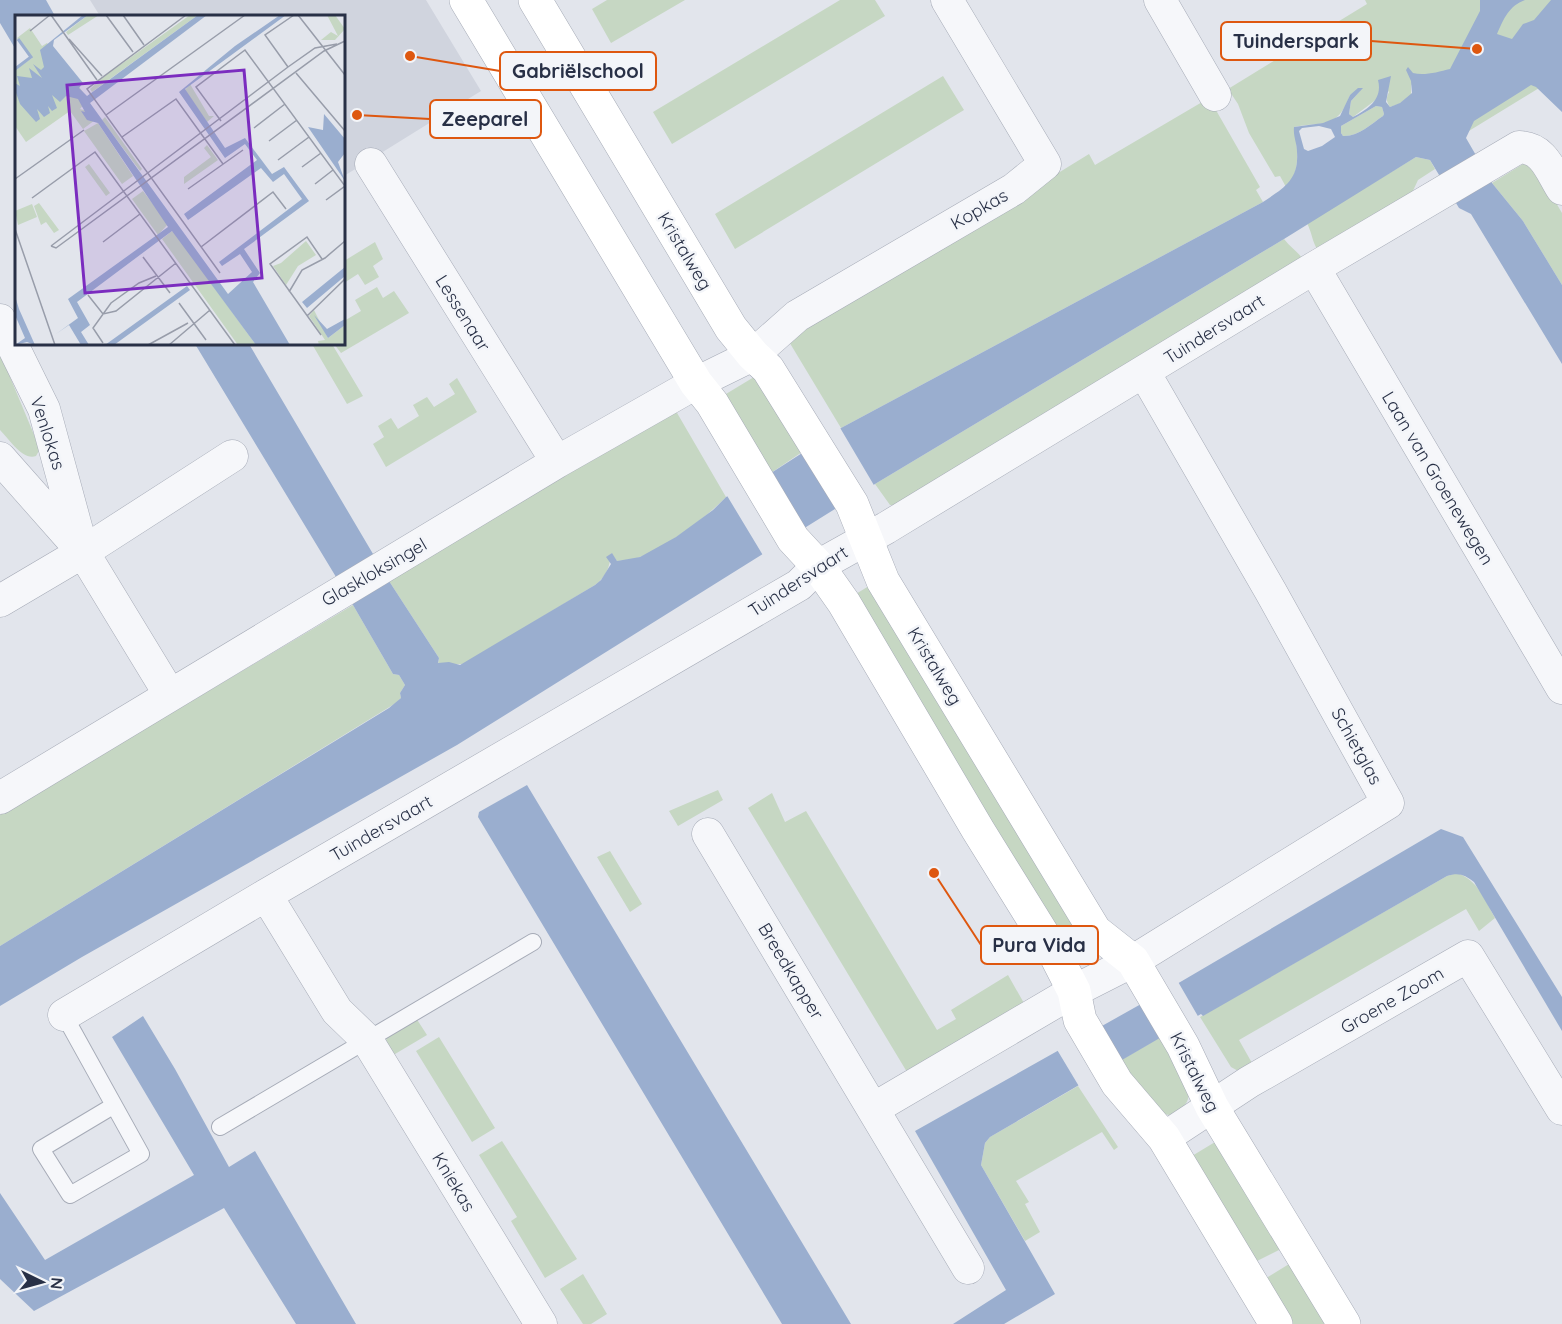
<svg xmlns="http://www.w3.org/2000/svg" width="1562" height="1324" font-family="Quicksand,sans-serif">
  <rect width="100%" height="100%" fill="#e2e5ec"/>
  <path fill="#d0d4de" d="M90,0H426L481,91L344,176V16H100Z"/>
  <path fill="#c6d7c3" d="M607,0H685L611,43L592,9Z
    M840,0H875L885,16L672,144L653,112Z
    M1365,0H1562V74L1446,145L1411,84V95L1399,104L1390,107C1386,101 1386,98 1389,92L1379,82V95L1377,99L1353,117L1349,114L1351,101L1360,91L1350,95C1337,130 1324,121 1294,127C1297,146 1302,172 1286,187L1280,176L1275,177L1249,133L1238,104L1228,89L1367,4Z
    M943,76L964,110L735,249L715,214Z
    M1209,98L1260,187L1256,190L1263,202L841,428L788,340L1089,154L1095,165Z
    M1376,106L1382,107L1384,114L1383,116C1371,124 1358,137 1343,136L1341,133V126Z
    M1416,157L1430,160L1435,169L1418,180L1411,195L1318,251C1312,241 1312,233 1307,223Z
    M1523,164L1535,167L1562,213V285L1523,221L1492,183Z
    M1284,239C1290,247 1297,251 1303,259L896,505H890L875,484Z
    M375,242L383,259L373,266L379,277L365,285L358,274L344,283V261Z
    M377,287L383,298L394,291L409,313L341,353L334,344H344V321L361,311L355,300Z
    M312,344H332L363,396L347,404Z
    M0,353L40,449L36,456C23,461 9,439 0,430Z
    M759,374L805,450L768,475L721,397Z
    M457,378L477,412L386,467L373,444L384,437L378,426L391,418L398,429L419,416L413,405L427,397L434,407L455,394L449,384Z
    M673,406L726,497C707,517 666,547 640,557C633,560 625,560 617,561L611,553C610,567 606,577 595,585L466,663C457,666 448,662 438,664L439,658L389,581Z
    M877,581L1087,933L1061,946L851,597Z
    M353,605L393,674L399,675L405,685L400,693L401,698L396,703L0,946V815Z
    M718,790L723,800L678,826L669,811Z
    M772,793L785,822L806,811L937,1030L956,1019L951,1010L1008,975L1025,1005L907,1072L748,808Z
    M610,851L642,904L630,912L597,857Z
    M1457,873C1478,880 1485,900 1495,918L1479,931L1466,909L1239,1040L1252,1063L1240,1072L1231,1067L1200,1017L1447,876Z
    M416,1018L427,1035L390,1057L385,1046L387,1036Z
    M1162,1036C1169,1050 1191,1085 1188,1099C1186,1107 1177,1111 1170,1115L1162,1114L1118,1062Z
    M439,1037L495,1128L472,1142L416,1051Z
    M1078,1086L1118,1147L1114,1150L1102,1132L1016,1181L1029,1202L1025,1204L1040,1232L1025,1241L981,1165L985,1143L990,1137Z
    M1220,1139L1285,1247L1251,1264L1187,1159Z
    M502,1141L577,1259L545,1278L511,1221L517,1217L479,1155Z
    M1294,1261L1334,1324H1289L1263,1280Z
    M583,1274L607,1314L591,1324H583L560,1289Z"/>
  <path fill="#9aaecf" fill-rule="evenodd" d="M0,0H46L55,16H16V50L0,23Z
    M1480,0H1525C1509,6 1504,18 1497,34L1512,39L1523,24L1534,20L1551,0H1562V112L1536,87L1531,85L1474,121L1466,138L1492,183L1523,221L1562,285V364L1471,214L1459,208L1430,160L1416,157L1284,239L875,484L457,745L82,957L0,1006V946L389,708L401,698L400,693L405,685L399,675L393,674L353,605L195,344H249L389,581L439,658L438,663L449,662L460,665L595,585L601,580L611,564L606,557L612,553L617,561L640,557L676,537L713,510L726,497L768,475L841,428L1263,202C1284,188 1299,180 1297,152C1297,143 1293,136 1294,127L1323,123L1340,116L1350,95L1358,88H1363L1351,101L1349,114L1353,117C1368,109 1383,99 1378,80L1391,76L1386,102L1390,107L1400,103L1412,93L1411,81L1406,70L1408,67L1413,73C1424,76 1438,72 1450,69L1480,11ZM1376,106L1382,107L1384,114L1383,116C1371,124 1358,137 1343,136L1341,133V126ZM1319,126L1331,129L1335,137L1322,146L1308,151L1304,149L1299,131L1302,128Z
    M527,785L851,1324H782L478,817L479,812Z
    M1441,829L1463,837L1562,997V1031L1474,882C1465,875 1459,872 1447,876L1203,1016L1201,1014L990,1137L985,1143L981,1165L1055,1294L1004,1324H953L1006,1290L915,1131L1182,981Z
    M143,1016L175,1069L229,1167L255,1151L356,1324H296L224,1208L34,1311L0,1279V1193L45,1260L194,1175L112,1037Z"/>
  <path fill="#e2e5ec" d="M839,426L875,487L841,508L804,447Z
    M766,473L803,533L764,557L726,494Z
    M1177,980L1199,1018L1164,1039L1141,1000Z
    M1096,1026L1120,1065L1080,1088L1056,1048Z"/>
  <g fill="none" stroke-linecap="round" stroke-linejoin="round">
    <g stroke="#a6abb7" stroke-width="18">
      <path id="lane" d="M64,1015L141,1154L70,1195L41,1149L113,1106
        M220,1127L533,942"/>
    </g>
    <g stroke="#a6abb7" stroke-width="33">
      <path id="street" d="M1160,0L1215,95
        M371,164L557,462
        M1314,268L1562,688
        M0,320L44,409L81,545
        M0,458L83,552L170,695
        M0,601L83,552L232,456
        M0,798L557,462L696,383L753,355L797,316L1014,189L1045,164L947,0
        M708,834L968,1268
        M266,895L337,1011L367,1040L541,1324
        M64,1015L266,895L799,585L818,566L886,528L1314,268L1519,147C1544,148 1550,170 1562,189
        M873,1109L1074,991L1133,961L1388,803L1271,592L1144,372
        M1164,1138L1249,1082L1468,956L1562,1109"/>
    </g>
    <g stroke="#a6abb7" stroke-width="34">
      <path id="secondary" d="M466,0L696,383L712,403L793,539L818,566L844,603L978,830L1055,954L1074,991L1080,1020L1117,1083L1164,1138L1276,1324
        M535,0L731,328L753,355L768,369L852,504L883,581L1095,931L1133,961L1183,1046L1212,1107L1344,1324"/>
    </g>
    <use href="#lane" stroke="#f6f7fa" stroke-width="16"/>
    <use href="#street" stroke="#f6f7fa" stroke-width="32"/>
    <use href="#secondary" stroke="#fff" stroke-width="33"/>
  </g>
  <g text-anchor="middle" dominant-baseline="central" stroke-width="5" stroke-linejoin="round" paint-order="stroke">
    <g font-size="18" fill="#283046" stroke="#f3f5f9">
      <text transform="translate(979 209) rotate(-30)">Kopkas</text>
      <text transform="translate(685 251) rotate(59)">Kristalweg</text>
      <text transform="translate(463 313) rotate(58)">Lessenaar</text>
      <text transform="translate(1214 329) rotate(-32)">Tuindersvaart</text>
      <text transform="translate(48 433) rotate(72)">Venlokas</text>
      <text transform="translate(1438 478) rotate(59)">Laan van Groenewegen</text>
      <text transform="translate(374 572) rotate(-30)">Glaskloksingel</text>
      <text transform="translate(798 581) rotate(-33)">Tuindersvaart</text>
      <text transform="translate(935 666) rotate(59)">Kristalweg</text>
      <text transform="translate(1357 746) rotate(61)">Schietglas</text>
      <text transform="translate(381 828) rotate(-30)">Tuindersvaart</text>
      <text transform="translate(791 971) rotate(59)">Breedkapper</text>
      <text transform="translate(1392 1000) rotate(-30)">Groene Zoom</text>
      <text transform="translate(1195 1072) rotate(63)">Kristalweg</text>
      <text transform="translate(454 1182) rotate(59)">Kniekas</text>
    </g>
  </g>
  <g transform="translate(15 15)">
    <rect width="330" height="330" fill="#e2e5ec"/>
    <path d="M73,0H84L53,20L51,17ZM175,0H183L77,77L75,74L87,63ZM312,0H320L330,14L320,25H306L316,17L323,21ZM15,13L27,31L32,28L73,84L65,94L72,96V104L80,105L68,114L55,96L11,127L0,111V55L17,43L2,23ZM175,69L194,101H199L192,107L170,75ZM90,102L127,154L125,156L87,105ZM83,108L118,161L107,169L69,116ZM192,130L203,145L169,169V162L196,142L189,133ZM74,149L95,178L91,181L70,152ZM128,176L153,209L143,220L117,184ZM24,188L44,215L39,218L31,207L26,210L19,191ZM17,189L22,202L3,210L0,196ZM157,216L159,217L241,330H223L147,224ZM291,226L301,240L283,251L271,270L258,251L266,248ZM299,295L313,323L330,310V330H304L303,326L310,325L294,301Z" fill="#c6d7c3"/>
    <path d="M68,0H73L39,25L38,31L68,68L64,73L72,81L183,0H192L75,88L213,279L237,257L225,239L207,251L204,247L287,184L269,159L258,167L246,153L173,205L169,199L242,145L230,129L210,143L164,77L220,31L265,0H271L170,74L210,133L230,123L257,159L269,152L294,186L229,234L245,258L238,267L275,330H241L157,216L62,287L75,310L66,317L74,330H66L54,310L41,319L63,303L53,284L153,212L83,108L72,105L66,96L70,97L63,84L51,81L45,87L37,80L42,93L37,96L33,91L35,98L29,102L22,94L25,104L21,107L5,89L0,75V68L5,71L2,61L17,63L14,53L27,63L18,49L26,55L29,52L25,35ZM309,99L330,124V138L323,147L330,166L293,112L308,115ZM330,252V261L292,293L287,287ZM172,271L175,275L99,330H90ZM0,281L4,294L20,330L12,327L0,330L10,323L0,300ZM299,300L312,314L330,304V310L313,323Z" fill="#9aaecf"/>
    <path fill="none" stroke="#9aaecf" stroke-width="3" d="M0,54L16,42L3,24"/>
    <path fill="none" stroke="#989daa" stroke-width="1.5" d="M36,0L82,65M91,0L118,37M108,0L129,30M171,0L72,74L205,258M283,0L330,60M15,16L35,0M54,24L87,61M273,52L250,20L279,0M281,58L330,116M91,100L230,0M206,106L181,72L230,35L330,171L311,185M239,113L270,89M107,122L161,84L208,149M254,126L282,105M263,145L294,122M287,152L306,138M0,164L69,115M300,169L318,155M173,174L228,135M17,183L80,137L220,330M0,214L40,330M88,227L125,199M36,231L41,233L309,36L330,26M36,231L273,52L300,33L322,29M186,232L258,177L271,194M128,242L155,278M274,277L287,255L310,243L330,226M73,280L88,299L101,296L161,248M164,288L191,325M292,301L330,264M306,320L255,249L292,222L307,244M88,328L78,313L96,288L124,268L141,261M133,330L173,308M154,330L195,295"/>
    <path fill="#7b2cbf" fill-opacity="0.15" stroke="#7b2cbf" stroke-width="3" d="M229,55L247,263L70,278L52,70Z"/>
    <rect width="330" height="330" fill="none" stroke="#283046" stroke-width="3"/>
  </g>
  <path fill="none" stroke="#de570f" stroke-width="2" d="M1477 49L1371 41M410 56L500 71M357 115L430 119M934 873L981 945"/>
  <g fill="#de570f" stroke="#f3f5f9" stroke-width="2">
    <circle cx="1477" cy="49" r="6"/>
    <circle cx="410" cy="56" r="6"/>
    <circle cx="357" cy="115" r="6"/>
    <circle cx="934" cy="873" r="6"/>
  </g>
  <g fill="#f3f5f9" stroke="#de570f" stroke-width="2">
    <rect x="1221" y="22" width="150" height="38" rx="6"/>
    <rect x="500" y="52" width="156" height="38" rx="6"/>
    <rect x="430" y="100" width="111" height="38" rx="6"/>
    <rect x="981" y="926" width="117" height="38" rx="6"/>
  </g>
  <g font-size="20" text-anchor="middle" font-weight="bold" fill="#283046">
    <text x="1296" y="48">Tuinderspark</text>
    <text x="578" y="78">Gabriëlschool</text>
    <text x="485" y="126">Zeeparel</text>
    <text x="1039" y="952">Pura Vida</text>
  </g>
  <g transform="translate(42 1282) rotate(95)" stroke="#f3f5f9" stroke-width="4.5" paint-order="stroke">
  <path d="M0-4.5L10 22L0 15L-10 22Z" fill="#283046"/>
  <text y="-9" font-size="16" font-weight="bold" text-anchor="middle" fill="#283046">N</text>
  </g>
</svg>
